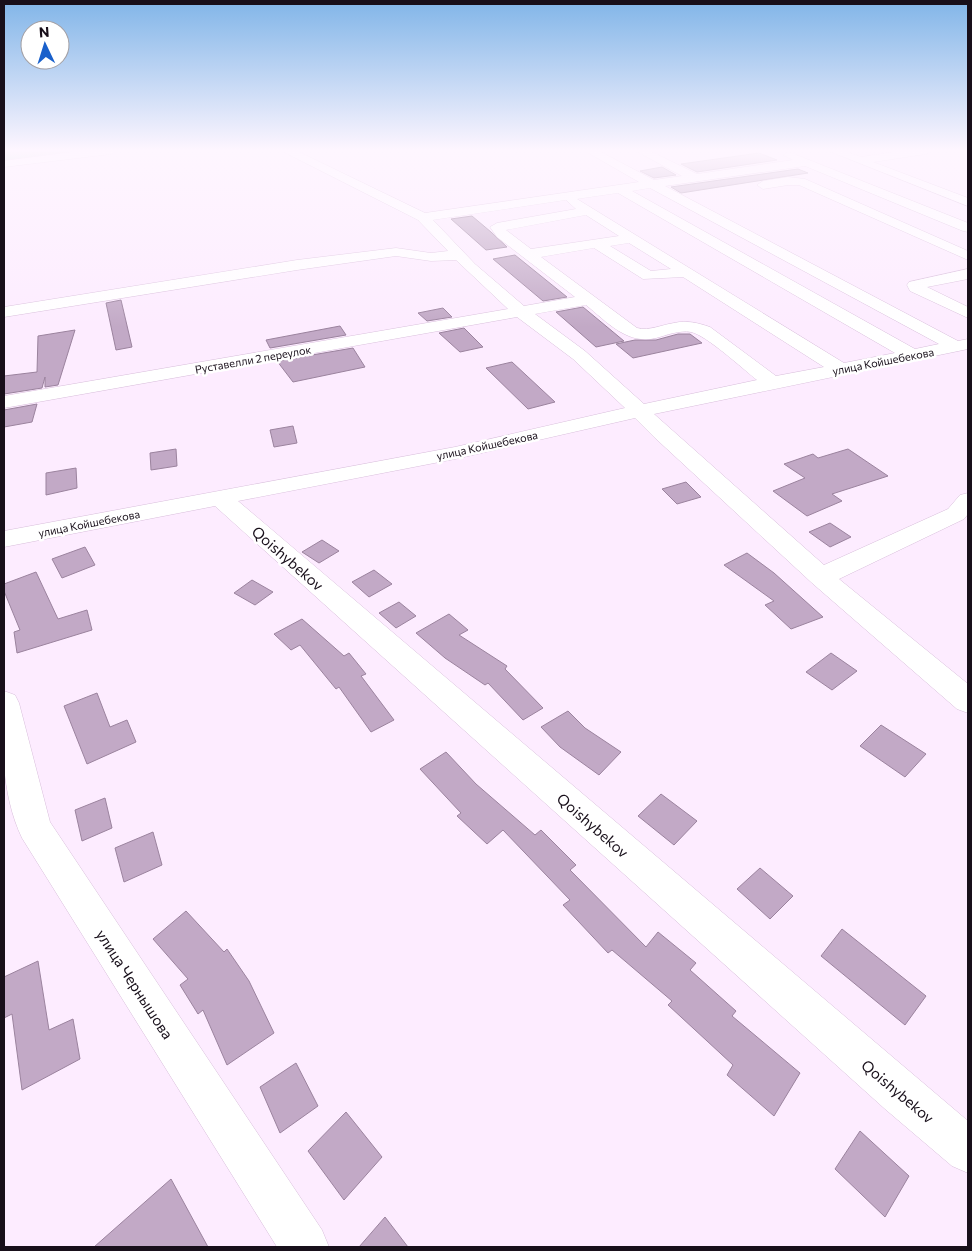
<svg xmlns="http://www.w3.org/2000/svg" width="972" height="1251" font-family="Commissioner,sans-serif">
  <rect width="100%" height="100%" fill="#fdecff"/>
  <path fill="#b7e2cc" d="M4,151H84L4,161Z"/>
  <path fill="#c2a9c6" stroke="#9b839e" d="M759,153L777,160L697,172L681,164Z
    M662,167L676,175L654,178L640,171Z
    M798,169L808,173L681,193L671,187Z
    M472,216L491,232L507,247L486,250L451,219Z
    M515,255L567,297L543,301L493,259Z
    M121,300L132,347L116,350L106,303Z
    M583,307L624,341L596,347L556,312Z
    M443,308L452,317L427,321L418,313Z
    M340,326L346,335L270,348L266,340Z
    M464,328L483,347L460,352L439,333Z
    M75,330L58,385L45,387V377L42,388L4,394V376L37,372L38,336Z
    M678,334H690L702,343L633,358L616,344L635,340H656Z
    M353,348L365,367L293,382L277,361Z
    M512,362L555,402L528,409L486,368Z
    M37,404L32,422L4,427V410Z
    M293,426L297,443L274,447L270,430Z
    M176,449L177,466L151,470L150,453Z
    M848,449L888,476L832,494L842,501L807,516L773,491L805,478L784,464L813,454L818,458Z
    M76,468L77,488L46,495V473Z
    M686,482L701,497L677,504L662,489Z
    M830,523L851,537L830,547L809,532Z
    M322,540L339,551L319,563L302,552Z
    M85,547L95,565L62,578L52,559Z
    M747,553L774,573L823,617L791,629L765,605L774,601L724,565Z
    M374,570L392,584L369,597L352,582Z
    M36,572L58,619L87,610L92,630L17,653L14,632L20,630L4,591V584Z
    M252,580L273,592L255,605L234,593Z
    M399,602L416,616L396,628L379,613Z
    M449,614L468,630L459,635L507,666L505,669L543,708L523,720L488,683L485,685L445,658L416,633Z
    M302,619L344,656L349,653L366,674L361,676L394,720L371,732L339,687L336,689L300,645L291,650L274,634Z
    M831,653L857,671L832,690L806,672Z
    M97,693L110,727L127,720L136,742L87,764L64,706Z
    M568,711L585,728L621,752L599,775L560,747L541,727Z
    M881,725L926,754L905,777L860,746Z
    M446,752L476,784L535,835L541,830L576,865L570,870L646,947L658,932L696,963L690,970L736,1011L732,1016L800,1073L774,1116L727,1075L733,1065L668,1005L672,1001L612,950L608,953L563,905L570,900L503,830L487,844L457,816L461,813L420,769Z
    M661,794L697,821L674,845L638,816Z
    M105,798L112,828L82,841L75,810Z
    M153,832L162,865L124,882L115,848Z
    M760,868L793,896L770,919L737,889Z
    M186,911L224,952L227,949L249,981L274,1033L227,1065L203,1010L198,1014L180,985L188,979L153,939Z
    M842,929L926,996L905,1025L821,956Z
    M38,961L49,1030L73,1019L80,1059L22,1090L12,1014L4,1018V977Z
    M296,1063L318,1106L280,1133L260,1087Z
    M346,1112L382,1157L344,1200L308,1151Z
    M860,1131L909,1176L885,1217L835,1169Z
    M171,1179L208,1247H94Z
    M385,1217L408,1247H359Z"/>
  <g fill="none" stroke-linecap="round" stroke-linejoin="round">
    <g stroke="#d8bedb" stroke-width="1">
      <path id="minor" d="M80,151H116L111,154L4,167V161Z
        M282,151H297L425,213L639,182L585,151H599L654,180L682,176L636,151H650L697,174L793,160L783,155L789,152L968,223V232L963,231L805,166L665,186L958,341L968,339V349L654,414L824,565L948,509L960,495L968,493V514L964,519L839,579L968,684V713L957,709L812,583L654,437L635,418L455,459L238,501L968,1121V1173L952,1166L885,1109L215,506L4,547V531L455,447L625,408L573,359L517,317L4,408V396L508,309L456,260L431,261L396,256L297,270L4,317V307L297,260L396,248L431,253L448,251L418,220ZM650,188L939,344L915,349L632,191ZM618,193L895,353L844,363L577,199ZM566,200L576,209L497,223L490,227L497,237L575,297L524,306L475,264L433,220ZM586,215L619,236L531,249L506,230ZM629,243L671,269L651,271L610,246ZM594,248L643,279L683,277L824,367L776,376L710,327C698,323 687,320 674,323C661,325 650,331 637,328L541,257ZM586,305C607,322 627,345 656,338C667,335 679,330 691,332C706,335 743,369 757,380L644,404L585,351L535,314Z
        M829,151H845L861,157L900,151H931L926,154L873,162L968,198V206Z
        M788,177L805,179L968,251V260L799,185H788L763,189L757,185L763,181Z
        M968,269V279L927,287L968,307V318L910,291L907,285L909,282Z
        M4,691L15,695L19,703L50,822L322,1230L329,1247H277L22,838C1,794 1,739 4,691Z"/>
    </g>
    <use href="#minor" fill="#fff" fill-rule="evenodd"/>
  </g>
  <linearGradient id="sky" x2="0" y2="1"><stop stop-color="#81b5e8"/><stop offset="0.46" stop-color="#fef6ff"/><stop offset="1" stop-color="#fef6ff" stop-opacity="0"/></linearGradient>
  <rect width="972" height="327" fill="url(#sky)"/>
  <g text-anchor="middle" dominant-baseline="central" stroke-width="5" stroke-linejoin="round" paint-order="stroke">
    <g font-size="11" fill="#180f1a" stroke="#fff">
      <text transform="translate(253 359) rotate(-10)">Руставелли 2 переулок</text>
      <text transform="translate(883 361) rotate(-11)">улица Койшебекова</text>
      <text transform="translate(487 445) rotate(-12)">улица Койшебекова</text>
      <text transform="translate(89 523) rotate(-11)">улица Койшебекова</text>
    </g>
    <g font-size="15" fill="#180f1a" stroke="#fff">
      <text transform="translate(288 558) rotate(41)">Qoishybekov</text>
      <text transform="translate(593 825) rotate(41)">Qoishybekov</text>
      <text transform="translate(135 984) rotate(57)">улица Чернышова</text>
      <text transform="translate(898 1091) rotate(40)">Qoishybekov</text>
    </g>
  </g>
  <rect width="972" height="1251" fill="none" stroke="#180f1a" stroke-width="10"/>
  <g transform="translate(45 45) rotate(356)"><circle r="24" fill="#ffffff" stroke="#a39fa3"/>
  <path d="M0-4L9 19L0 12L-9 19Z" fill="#1960cb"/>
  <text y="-8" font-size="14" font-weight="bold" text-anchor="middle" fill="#180f1a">N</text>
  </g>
</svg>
